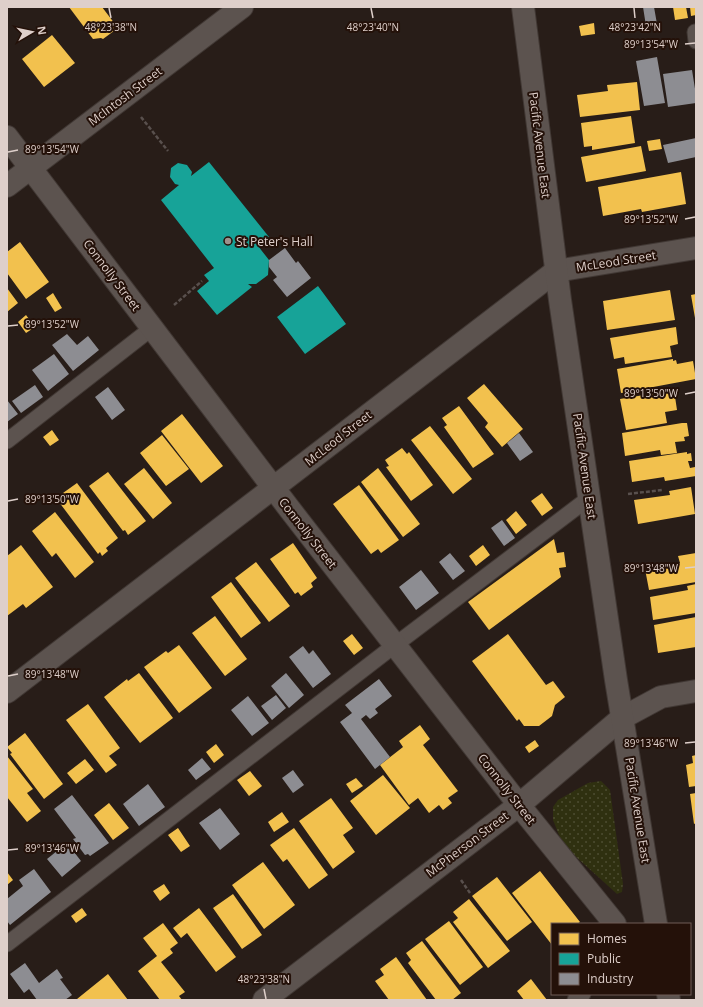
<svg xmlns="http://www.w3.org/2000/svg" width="703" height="1007" font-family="'Open Sans',sans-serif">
  <defs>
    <pattern id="green-dots" width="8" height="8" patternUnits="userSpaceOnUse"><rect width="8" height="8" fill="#2f3010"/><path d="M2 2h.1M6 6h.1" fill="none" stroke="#4d4d31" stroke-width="1.8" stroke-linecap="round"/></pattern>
  </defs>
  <rect width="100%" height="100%" fill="#281d18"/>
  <path fill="url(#green-dots)" d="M601,781L610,790L623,884L622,892L617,894L563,845L553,820V807L558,800L588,783Z"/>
  <path fill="#f2c14e" d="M69,7H102L118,28L103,39L101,38L93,39Z
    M673,7H686L688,18L675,20Z
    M690,7H696V15L691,16Z
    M594,23L595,34L581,36L579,26Z
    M52,35L75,63L44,87L22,59Z
    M637,82L640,110L580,117L577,95L608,91L607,85Z
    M631,116L635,143L592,150V146L584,147L581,123Z
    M660,139L662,149L649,151L647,141Z
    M641,146L646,171L586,182L581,157Z
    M681,172L686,204L642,212L641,209L603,216L598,187Z
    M20,242L49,282L26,299L7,273L8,259L7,252Z
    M7,288L18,303L7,312Z
    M670,290L675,320L607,330L603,301Z
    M53,293L62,308L55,312L46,298Z
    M696,294V318H695L691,295Z
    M26,315L35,327L26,333L18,322Z
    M676,327L678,344L670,346L672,357L625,364L624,357L614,359L610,338Z
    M673,359V361L676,360L677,364L693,361L696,379L621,393L617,369Z
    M484,384L523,429L502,447L485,427L488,423L467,398Z
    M674,390L677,410L665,412L667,423L626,430L620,399Z
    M459,406L494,454L473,468L444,427L447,425L442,418Z
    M182,414L223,466L201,483L161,431Z
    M682,423H687L689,436L684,437L685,441L675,442L677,453L661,455L660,450L625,456L622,433Z
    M430,426L472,479L453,494L411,440Z
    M52,430L59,440L50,446L43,437Z
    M162,435L189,469L166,486L140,453Z
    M402,448L407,454L409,452L433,485L411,501L386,467L389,466L385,460Z
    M687,452V454L691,453L692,461H688L690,468L695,467L696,476L665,481L664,477L632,482L629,461Z
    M144,468L172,503L153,519L124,484Z
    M378,468L420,524L403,537L361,482Z
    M108,472L146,521L128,535L125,530L123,531L89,486Z
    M77,483L118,538L106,548L108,551L102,556L100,552L98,554L56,498Z
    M359,485L399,540L381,553L378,549L371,554L333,504Z
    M691,487L695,514L638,524L634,500L670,495L669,491Z
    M542,493L553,508L542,516L531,501Z
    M516,511L527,525L516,534L506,520Z
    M55,512L94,562L75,578L56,553L52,557L32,531Z
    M554,539L557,553L564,552L566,567L559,568L561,577L489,630L468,602Z
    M293,543L317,578L311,583L313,587L301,596L298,592L295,594L270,559Z
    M21,545L53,587L26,608L23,604L7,616V556Z
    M483,545L490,555L476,566L469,556Z
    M696,553V582L649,590L645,569L680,563L678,556Z
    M256,562L290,606L269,622L235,578Z
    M231,582L261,623L241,638L211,597Z
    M696,584V613L653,620L650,597L688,590L687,586Z
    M215,616L247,659L225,676L192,633Z
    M696,617V647L658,653L654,625Z
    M352,634L363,648L354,655L343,641Z
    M508,634L546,685L553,681L565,697L555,705L552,716L539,726H524L519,719L517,721L472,661Z
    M179,645L212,688L179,713L144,667L166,651L168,653Z
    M139,673L173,718L140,743L104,697L127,679L128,681Z
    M88,704L120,748L109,756L117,765L106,773L66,720Z
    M420,725L430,739L423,745L458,791L448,798L452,803L443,810L439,805L429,813L418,798L409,805L380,765L403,747L399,741Z
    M25,733L63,784L44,799L10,754L12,753L7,747Z
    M535,740L539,746L529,753L525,747Z
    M216,744L224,755L214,763L206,752Z
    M696,755V786L689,787L686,765L693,763L692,756Z
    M7,756L33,789L27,793L41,811L27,822L7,797Z
    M85,759L94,770L76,784L67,773Z
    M250,771L262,786L249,796L237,780Z
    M383,775L410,808L376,835L350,801Z
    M356,778L363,786L352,793L346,784Z
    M696,793V823L694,824L690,794Z
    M331,798L353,828L343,835L355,852L333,869L299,821Z
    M109,803L129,828L113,840L94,815Z
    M282,812L289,822L274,832L268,822Z
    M178,828L190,846L181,852L168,835Z
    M294,828L328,875L309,889L287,859L283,862L270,845Z
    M263,862L295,905L264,929L232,885Z
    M540,871L580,922L577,924H552V945L512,893Z
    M7,872L13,880L7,885Z
    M497,877L532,922L507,941L472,896Z
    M164,884L170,893L160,901L153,891Z
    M233,894L262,935L242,949L213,908Z
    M469,899L510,951L488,968L453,922L458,918L453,912Z
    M82,908L87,915L76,923L71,916Z
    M199,908L236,957L216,972L187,933L181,938L173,928Z
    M449,921L483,967L460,985L425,939Z
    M163,923L178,943L170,949L173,953L161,962L185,992L179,996L182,1000H160L138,971L157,956L143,938Z
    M422,941L461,993L452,1000H436L408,963L411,960L406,953Z
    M396,957L427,1000H389L375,981L384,975L380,969Z
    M108,974L128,1000H78L77,999Z
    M531,979L547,1000H524L517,991Z"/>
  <path fill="#17a398" d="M209,162L269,237L258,246L269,260L268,275L256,284H248L252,287L217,315L197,291L209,281L204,275L214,268L161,200L179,185L175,184L170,177L171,168L178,163L187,165L192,172L191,176Z
    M318,286L346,324L305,354L277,317Z"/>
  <path fill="#8d8d92" d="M643,7H654L657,24L646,26Z
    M657,57L665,103L644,106L636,61Z
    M692,70L696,95V103L668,107L663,74Z
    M696,138V157L668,163L663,145Z
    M285,248L296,263L298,261L311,278L287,297L273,280L277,277L269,267V260Z
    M67,334L77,345L88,336L99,350L73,371L52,345Z
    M54,354L69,374L48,391L32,370Z
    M35,385L43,397L21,413L12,401Z
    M108,387L125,410L112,420L95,397Z
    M7,400L18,414L7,422Z
    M519,433L533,452L520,461L507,443Z
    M502,520L515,538L504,546L491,528Z
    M450,553L465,571L453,580L439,562Z
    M421,570L439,593L416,610L399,587Z
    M303,646L309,654L313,650L331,674L313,688L289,657Z
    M286,673L304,695L289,708L271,686Z
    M379,679L392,696L375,709L378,713L370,719L366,715L361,719L390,757L375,769L340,722L352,713L345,705Z
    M276,695L286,708L272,720L261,706Z
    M248,696L269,723L252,736L231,710Z
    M202,758L211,769L196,780L188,770Z
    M293,770L304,785L293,793L282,778Z
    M148,784L165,807L139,826L123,804Z
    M72,795L109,843L90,856L88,854L85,855L73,839L76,838L54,809Z
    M220,808L240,834L220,850L199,823Z
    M67,843L81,861L62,877L47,859Z
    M34,869L51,892L10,925L7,921V899L23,886L19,880Z
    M25,963L39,983L57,969L63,978L60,979L72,995L65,1000H37L29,989L24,993L10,974Z"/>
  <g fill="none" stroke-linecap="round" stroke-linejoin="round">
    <g stroke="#413834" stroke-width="17">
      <path id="service" d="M695,32L696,41
        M7,441L152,328
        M7,944L395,645L589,498
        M575,1000L583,994"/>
    </g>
    <g stroke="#413834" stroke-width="24">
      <path id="minor" d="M7,137L288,507L519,805L615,924
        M7,186L242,7
        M7,692L556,271L696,248
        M264,1000L519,805L622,718L661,697L696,691"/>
    </g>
    <g stroke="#413834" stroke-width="24">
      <path id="tertiary" d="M523,7L560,300L616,680L656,924
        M668,994L669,1000"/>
    </g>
    <path stroke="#59504d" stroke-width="2.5" stroke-dasharray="4 2" stroke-linecap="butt" d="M141,117L168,151
      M174,305L202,281
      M628,494L662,490
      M461,880L470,893"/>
    <use href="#service" stroke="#5c534f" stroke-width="15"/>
    <use href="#minor" stroke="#5c534f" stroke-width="22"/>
    <use href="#tertiary" stroke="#5c534f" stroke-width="22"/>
  </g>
  <path fill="none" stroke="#decfca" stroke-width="1.5" d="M109,8L111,18M371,8L373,18M634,8L635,18M685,44L695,43M8,152L18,150M685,219L695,217M8,326L18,325M685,394L695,392M8,501L18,499M685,568L695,567M8,676L18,674M685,743L695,742M8,850L18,849M264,989L266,999"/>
  <circle fill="#9e918c" stroke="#241109" stroke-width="1.5" cx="228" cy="241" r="4"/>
  <g text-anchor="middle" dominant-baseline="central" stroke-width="4" stroke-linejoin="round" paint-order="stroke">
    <g font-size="12" fill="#decfca" stroke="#241109">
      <text transform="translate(125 96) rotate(-37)">McIntosh Street</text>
      <text transform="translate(540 145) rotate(83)">Pacific Avenue East</text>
      <text transform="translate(616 261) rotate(-9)">McLeod Street</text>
      <text transform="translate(112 275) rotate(53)">Connolly Street</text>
      <text transform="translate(338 438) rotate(-38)">McLeod Street</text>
      <text transform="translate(585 466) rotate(82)">Pacific Avenue East</text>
      <text transform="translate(308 533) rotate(52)">Connolly Street</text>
      <text transform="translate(507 789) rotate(52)">Connolly Street</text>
      <text transform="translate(638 810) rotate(81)">Pacific Avenue East</text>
      <text transform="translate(467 844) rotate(-37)">McPherson Street</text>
    </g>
    <g font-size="12" fill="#decfca" stroke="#241109" text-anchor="start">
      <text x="236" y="241">St Peter's Hall</text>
    </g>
  </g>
  <g font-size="10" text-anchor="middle" fill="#decfca" stroke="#241109" stroke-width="4" stroke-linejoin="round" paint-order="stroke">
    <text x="635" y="31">48°23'42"N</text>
    <text x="111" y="31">48°23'38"N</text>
    <text x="373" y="31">48°23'40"N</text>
    <text x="651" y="48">89°13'54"W</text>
    <text x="52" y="153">89°13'54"W</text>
    <text x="651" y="223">89°13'52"W</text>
    <text x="52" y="328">89°13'52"W</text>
    <text x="651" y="397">89°13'50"W</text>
    <text x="52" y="503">89°13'50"W</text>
    <text x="651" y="572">89°13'48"W</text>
    <text x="52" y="678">89°13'48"W</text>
    <text x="651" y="747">89°13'46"W</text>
    <text x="52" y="852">89°13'46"W</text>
    <text x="264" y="983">48°23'38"N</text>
  </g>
  <rect width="703" height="1007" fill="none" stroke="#decfca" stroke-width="16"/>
  <rect x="551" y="923" width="140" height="72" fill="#241109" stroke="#6e5d56"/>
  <rect x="559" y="933" width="20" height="12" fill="#f2c14e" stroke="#6e5d56"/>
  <text x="587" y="943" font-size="12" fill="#decfca">Homes</text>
  <rect x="559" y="953" width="20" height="12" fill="#17a398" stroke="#6e5d56"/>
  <text x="587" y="963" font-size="12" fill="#decfca">Public</text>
  <rect x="559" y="973" width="20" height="12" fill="#8d8d92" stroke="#6e5d56"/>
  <text x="587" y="983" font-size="12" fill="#decfca">Industry</text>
  <g transform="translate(32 32) rotate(81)" stroke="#241109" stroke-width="3" paint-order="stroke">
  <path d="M0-3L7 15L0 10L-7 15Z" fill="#decfca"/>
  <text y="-6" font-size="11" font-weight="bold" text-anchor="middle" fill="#decfca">N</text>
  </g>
</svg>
